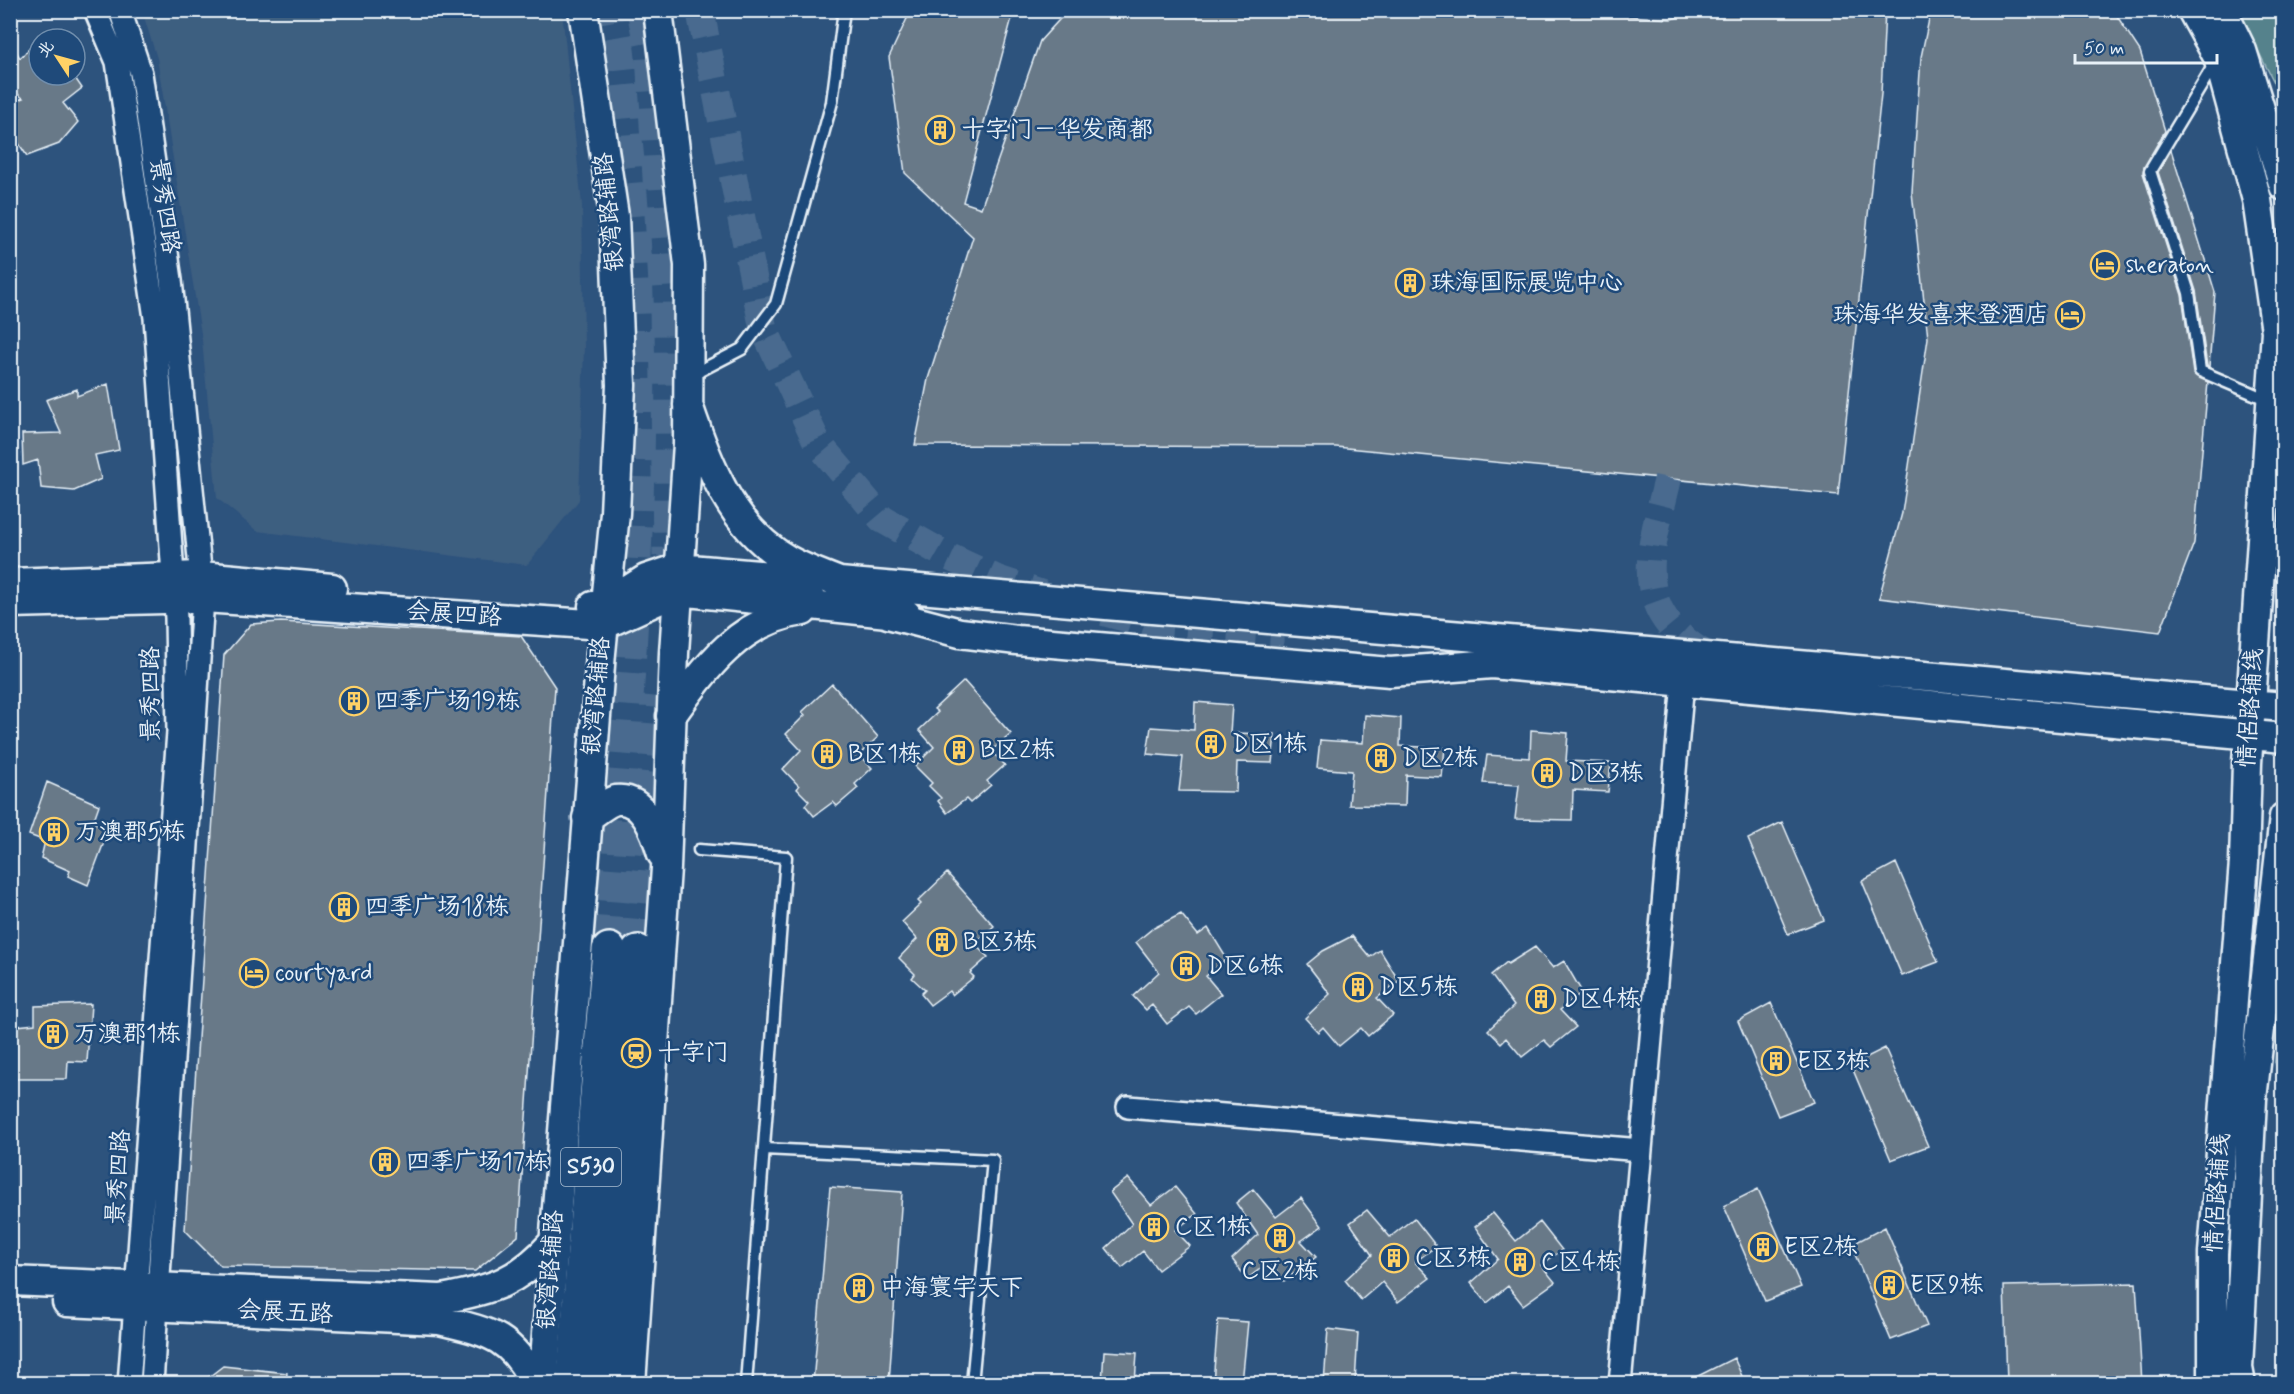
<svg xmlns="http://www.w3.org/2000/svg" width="2294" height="1394" font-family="Mynerve,'LXGW WenKai TC',sans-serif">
  <rect width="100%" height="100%" fill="#2d537d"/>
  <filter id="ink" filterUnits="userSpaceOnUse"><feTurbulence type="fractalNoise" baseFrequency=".0167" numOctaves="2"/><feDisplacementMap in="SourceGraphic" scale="12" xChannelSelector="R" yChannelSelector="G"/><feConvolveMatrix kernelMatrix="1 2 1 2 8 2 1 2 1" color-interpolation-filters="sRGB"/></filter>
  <g filter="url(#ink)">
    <path fill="#3e5e80" d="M142,11H562L582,205L584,347L579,500L527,565L257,531L217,498L202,340L157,58Z"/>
    <path fill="#54828c" stroke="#9ebac2" stroke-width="1.5" d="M2238,11H2275L2283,24V100Z
      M2283,995L2284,1078H2283L2275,1062Z"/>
    <path fill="#677988" stroke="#e8f1f8" stroke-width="1.5" d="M911,10H1014L963,202L981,208L1040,41L1068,10H1546L1671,19L1706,10H1885L1881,94L1838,495L1336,447L915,445L928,379L973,237L905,173L889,57Z
      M1931,10H2113L2140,51L2165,131L2144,167L2143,173L2182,295L2193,373L2208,382L2194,543L2160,632L1879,598L1902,513L1928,338L1912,192L1921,57Z
      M39,39V75H73L82,88L63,103L78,122L59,144L27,156L10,130V104L23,98L10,88V40L20,58Z
      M2171,150L2215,292L2209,367L2207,366L2196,291L2158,172Z
      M108,384L119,450L95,455L101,479L74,491L41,488L38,460L23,465L22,434L61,433L46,400L77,389V396Z
      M281,622L521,636L555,687L518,1236L475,1271L221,1266L185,1230L224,655L251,624Z
      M964,681L1011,734L991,751L1005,765L987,781L991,785L970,803L966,799L947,813L938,801L941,798L929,786L932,783L915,766L934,747L919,730L938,712L934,709Z
      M832,684L878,737L859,755L872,768L855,784L858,788L837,806L833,802L814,816L805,805L809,801L797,789L799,786L783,769L801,750L786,734L805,715L802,712Z
      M1195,702L1232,705L1230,733L1275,734L1272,763L1237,762L1236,792L1179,791L1183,757L1147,754L1151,727L1194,730Z
      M1365,715L1401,718L1400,746L1445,748L1442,777L1406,775L1405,806L1349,805L1352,771L1317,768L1320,740L1363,743Z
      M1531,730L1568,733L1566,761L1611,763L1608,792L1573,790L1572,820L1515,819L1519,785L1483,783L1487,755L1530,758Z
      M47,782L99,805L93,822L109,829L88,885L68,876L70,871L41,858L45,841L29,835Z
      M1782,822L1824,920L1788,934L1748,839Z
      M1896,863L1938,962L1902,976L1862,881Z
      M947,873L994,926L974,944L988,957L970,973L974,977L952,995L949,991L930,1005L921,994L925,990L912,978L915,974L899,958L917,939L902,922L921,904L918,901Z
      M1181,914L1198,935L1208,928L1227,959L1206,976L1221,994L1196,1014L1189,1007L1167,1024L1152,1005L1146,1010L1133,996L1159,972L1136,942L1152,929Z
      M1352,936L1370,957L1380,950L1399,981L1377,998L1393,1015L1368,1036L1361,1028L1339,1046L1323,1027L1318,1032L1305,1018L1330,994L1307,964L1323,951Z
      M1535,947L1553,968L1564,961L1582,992L1560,1010L1576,1027L1551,1047L1544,1040L1522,1057L1506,1038L1501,1043L1488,1030L1514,1006L1491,975L1507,962L1508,964Z
      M1771,1003L1814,1102L1778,1116L1738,1021Z
      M91,1004L87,1062L68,1061L67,1079H10V1058H15L17,1026L35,1024V1006Z
      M1885,1048L1928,1146L1891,1160L1851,1065Z
      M1128,1178L1151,1205L1175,1187L1197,1214L1175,1230L1190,1246L1158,1270L1143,1251L1122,1268L1106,1248L1132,1224L1110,1192Z
      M830,1187L902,1192L889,1383H813Z
      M1253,1189L1276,1217L1301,1198L1322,1226L1301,1241L1316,1257L1284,1281L1269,1262L1247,1279L1232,1259L1258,1235L1236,1203Z
      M1758,1189L1801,1287L1765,1301L1724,1206Z
      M1367,1210L1390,1237L1414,1218L1436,1246L1415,1262L1430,1278L1398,1302L1382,1282L1361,1300L1345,1280L1372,1255L1350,1223Z
      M1493,1213L1516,1241L1540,1222L1562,1250L1541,1265L1555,1282L1523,1305L1508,1286L1487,1303L1471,1283L1498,1259L1475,1227Z
      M1885,1227L1927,1326L1891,1340L1851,1245Z
      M2136,1283L2142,1383H2007L2004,1286Z
      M1218,1320L1248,1322L1242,1383H1213Z
      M1328,1329L1358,1333L1355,1383H1324Z
      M1104,1351L1137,1353L1135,1383H1102Z
      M1734,1358L1745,1383H1684Z
      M223,1366L287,1373L286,1383H201Z"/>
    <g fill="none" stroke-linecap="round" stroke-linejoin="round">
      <path stroke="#496b8f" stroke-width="28" stroke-dasharray="28 14" stroke-linecap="butt" d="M700,10L763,327L817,442L882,519L947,556L997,579L1042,594
        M1668,478C1656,532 1631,591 1679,635C1691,646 1702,654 1718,659
        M1104,612L1150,625L1284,634
        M2065,702L2228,719"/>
      <path stroke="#496b8f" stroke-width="33" stroke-dasharray="33 16" stroke-linecap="butt" d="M643,10L652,53L666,302L669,556
        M609,950C627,688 654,423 628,161C623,111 622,59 611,10
        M638,952L660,697"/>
      <g stroke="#e8f1f8" stroke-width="15">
        <path id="service" d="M2215,63L2150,171L2189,293L2200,371L2268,400
          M690,376L742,349L776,304L832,102L844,10
          M699,850L786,857L746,1384
          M764,1149L993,1160L972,1384"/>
      </g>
      <g stroke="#e8f1f8" stroke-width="26">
        <path id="minor" d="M95,10L117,62L155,318L176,618L178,732L129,1384
          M120,10L141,73L171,280L203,598L152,1384
          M1128,1107L1641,1150
          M1620,1384L1683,682"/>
      </g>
      <g stroke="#e8f1f8" stroke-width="33">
        <path id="secondary" d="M2192,10L2218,57L2257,200L2276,331L2247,763L2244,862L2213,1253V1384
          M2222,10L2242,51L2284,186
          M688,405C707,462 732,529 788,560C804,569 822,575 839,582L2284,707
          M10,583L201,576L332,588
          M10,603L203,598L603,625L678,591L907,615
          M593,606L605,605L646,579L679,568L816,580
          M888,614L960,633L1017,640L1390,672L1492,664L2284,738
          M671,716C706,667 741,619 803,611
          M587,818C595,812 607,802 616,800C644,797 656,833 662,854
          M10,1281L441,1299C492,1290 518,1282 553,1243
          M67,1302L439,1320C489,1332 511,1335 535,1384
          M543,1384L601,653L615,513L621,385L614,216L583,10
          M631,1384L666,868L674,653L688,444L689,265L658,10
          M2241,1384L2238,1368L2252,1099L2284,817"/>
      </g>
      <g stroke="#e8f1f8" stroke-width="38">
        <path id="trunk" d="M573,1384L609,950
          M604,1384L638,952"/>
      </g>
      <use href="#service" stroke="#1f4a7a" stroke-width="10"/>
      <use href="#minor" stroke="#1f4a7a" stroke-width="21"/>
      <use href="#secondary" stroke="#1f4a7a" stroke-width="28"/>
      <use href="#trunk" stroke="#1f4a7a" stroke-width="33"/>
    </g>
  </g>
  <defs>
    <g id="building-ring" transform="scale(1.5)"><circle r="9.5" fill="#1f4a7a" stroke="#ffd166" stroke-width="1.5"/><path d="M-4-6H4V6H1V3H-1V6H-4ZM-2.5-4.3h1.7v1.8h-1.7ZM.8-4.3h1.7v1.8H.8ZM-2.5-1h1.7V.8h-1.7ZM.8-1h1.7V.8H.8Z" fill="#ffd166"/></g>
    <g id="hotel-ring" transform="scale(1.5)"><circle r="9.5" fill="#1f4a7a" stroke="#ffd166" stroke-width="1.5"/><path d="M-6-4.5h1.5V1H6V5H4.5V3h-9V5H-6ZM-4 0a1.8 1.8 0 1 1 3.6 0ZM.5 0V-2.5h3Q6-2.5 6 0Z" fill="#ffd166"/></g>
    <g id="station-ring" transform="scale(1.5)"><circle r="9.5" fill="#1f4a7a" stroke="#ffd166" stroke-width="1.5"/><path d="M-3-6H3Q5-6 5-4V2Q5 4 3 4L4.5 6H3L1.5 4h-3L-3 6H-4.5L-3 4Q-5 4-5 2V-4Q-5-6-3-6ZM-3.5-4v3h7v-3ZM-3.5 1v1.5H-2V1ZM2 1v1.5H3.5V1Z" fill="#ffd166"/></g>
  </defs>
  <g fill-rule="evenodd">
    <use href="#building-ring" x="940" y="130"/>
    <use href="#hotel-ring" x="2105" y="265"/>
    <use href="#building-ring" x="1410" y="283"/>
    <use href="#hotel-ring" x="2070" y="315"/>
    <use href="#building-ring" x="354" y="701"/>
    <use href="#building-ring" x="1211" y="744"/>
    <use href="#building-ring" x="959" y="750"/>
    <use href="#building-ring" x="827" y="754"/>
    <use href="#building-ring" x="1381" y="758"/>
    <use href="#building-ring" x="1547" y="773"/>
    <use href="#building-ring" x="54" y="832"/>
    <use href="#building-ring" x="344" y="907"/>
    <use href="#building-ring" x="942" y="942"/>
    <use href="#building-ring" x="1186" y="966"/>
    <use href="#hotel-ring" x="254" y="973"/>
    <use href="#building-ring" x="1358" y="987"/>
    <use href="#building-ring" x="1541" y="999"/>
    <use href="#building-ring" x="53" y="1034"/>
    <use href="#station-ring" x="636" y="1053"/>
    <use href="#building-ring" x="1776" y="1061"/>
    <use href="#building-ring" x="385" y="1162"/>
    <use href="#building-ring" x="1154" y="1227"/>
    <use href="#building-ring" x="1280" y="1238"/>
    <use href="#building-ring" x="1763" y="1247"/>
    <use href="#building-ring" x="1394" y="1258"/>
    <use href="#building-ring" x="1520" y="1262"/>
    <use href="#building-ring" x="1889" y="1285"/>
    <use href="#building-ring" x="859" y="1288"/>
  </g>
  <g text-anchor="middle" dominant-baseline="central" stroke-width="5" stroke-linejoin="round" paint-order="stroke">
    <rect fill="#1f4a7a" stroke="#acbfd2" stroke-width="1.5" x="561" y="1148" width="60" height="38" rx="4.5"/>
    <g font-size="22" font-weight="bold" fill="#e8f1f8">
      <text x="591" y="1167">S530</text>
    </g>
    <g font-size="24" fill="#e8f1f8" stroke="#1f4a7a" text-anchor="start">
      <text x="961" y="130">十字门－华发商都</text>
      <text x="2126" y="265">sheraton</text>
      <text x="1431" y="283">珠海国际展览中心</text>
      <text x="2049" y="315" text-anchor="end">珠海华发喜来登酒店</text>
      <text x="375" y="701">四季广场19栋</text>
      <text x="1232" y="744">D区1栋</text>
      <text x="980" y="750">B区2栋</text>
      <text x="848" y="754">B区1栋</text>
      <text x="1402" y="758">D区2栋</text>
      <text x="1568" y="773">D区3栋</text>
      <text x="75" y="832">万澳郡5栋</text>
      <text x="365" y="907">四季广场18栋</text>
      <text x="963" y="942">B区3栋</text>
      <text x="1207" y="966">D区6栋</text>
      <text x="275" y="973">courtyard</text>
      <text x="1379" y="987">D区5栋</text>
      <text x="1562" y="999">D区4栋</text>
      <text x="74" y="1034">万澳郡1栋</text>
      <text x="657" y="1053">十字门</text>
      <text x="1797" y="1061">E区3栋</text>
      <text x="406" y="1162">四季广场17栋</text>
      <text x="1175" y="1227">C区1栋</text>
      <text x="1784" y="1247">E区2栋</text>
      <text x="1415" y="1258">C区3栋</text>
      <text x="1541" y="1262">C区4栋</text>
      <text x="1280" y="1271" text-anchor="middle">C区2栋</text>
      <text x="1910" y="1285">E区9栋</text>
      <text x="880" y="1288">中海寰宇天下</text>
    </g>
    <g font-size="24" fill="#e8f1f8" stroke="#1f4a7a">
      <text transform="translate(164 206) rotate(82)">景秀四路</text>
      <text transform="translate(610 212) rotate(-96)">银湾路辅路</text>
      <text transform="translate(454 615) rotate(4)">会展四路</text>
      <text transform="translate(151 694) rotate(-90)">景秀四路</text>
      <text transform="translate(597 696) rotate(-85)">银湾路辅路</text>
      <text transform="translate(2251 708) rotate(-86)">情侣路辅线</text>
      <text transform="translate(119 1177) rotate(-86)">景秀四路</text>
      <text transform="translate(2218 1193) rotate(-86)">情侣路辅线</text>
      <text transform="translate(551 1270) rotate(-86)">银湾路辅路</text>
      <text transform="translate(285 1313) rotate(3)">会展五路</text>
    </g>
  </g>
  <rect width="2294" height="1394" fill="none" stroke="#1f4a7a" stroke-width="36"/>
  <rect x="18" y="18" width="2258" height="1358" fill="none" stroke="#e8f1f8" stroke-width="2" filter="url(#ink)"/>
  <g transform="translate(57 57) rotate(306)"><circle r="28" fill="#1f4a7a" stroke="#6f8dac" stroke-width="1.5"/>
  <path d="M0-4.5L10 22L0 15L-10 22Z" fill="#ffd166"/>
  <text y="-9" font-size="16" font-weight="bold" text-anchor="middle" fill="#e8f1f8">北</text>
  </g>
  <path d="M2075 54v9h142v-9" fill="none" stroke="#e8f1f8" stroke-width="3"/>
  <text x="2084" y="54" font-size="18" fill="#e8f1f8" stroke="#1f4a7a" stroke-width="4.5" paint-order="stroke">50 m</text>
</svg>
